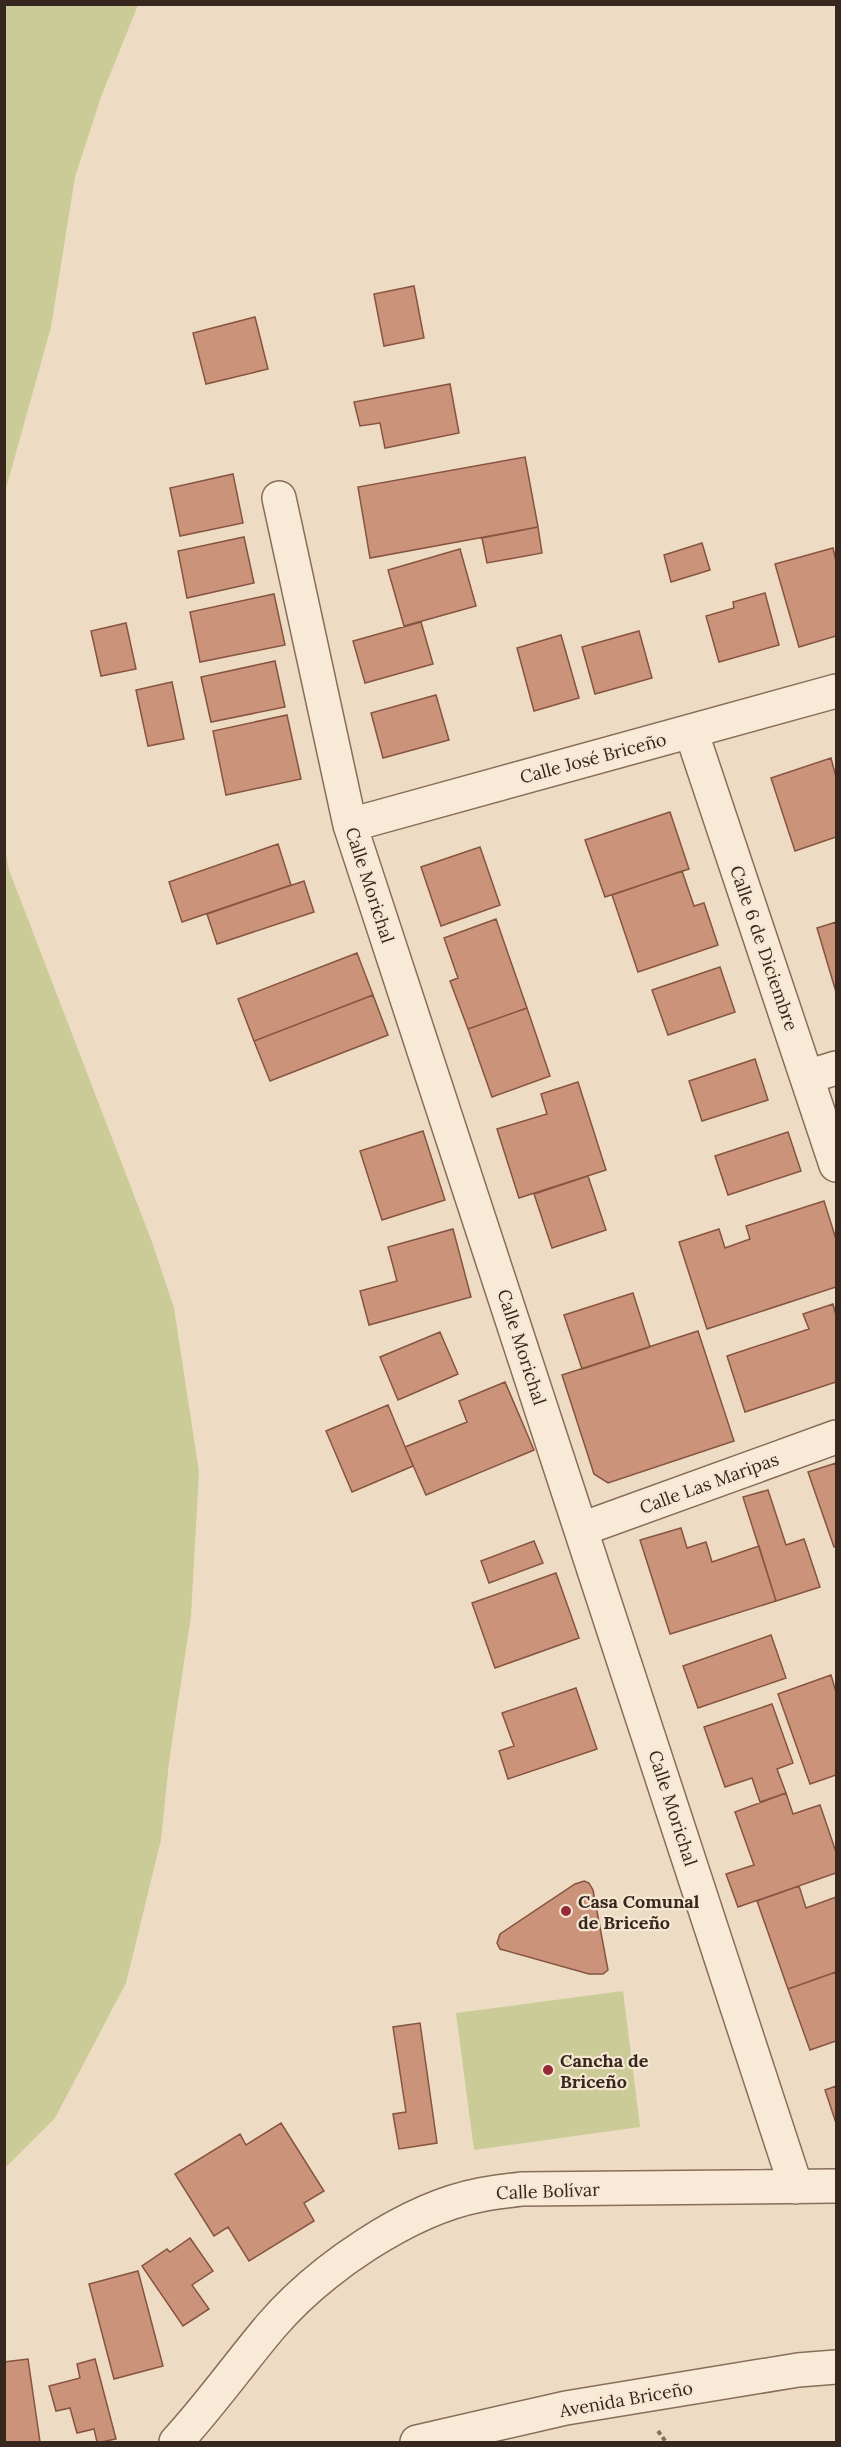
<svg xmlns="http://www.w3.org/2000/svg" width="841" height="2447" font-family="Lora,serif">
  <rect width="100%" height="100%" fill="#eddcc3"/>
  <path fill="#cbcb97" d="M5,4L138,5L101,97L75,177L51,327L5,492Z
    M5,848L9,870L152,1242L174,1308L199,1472L191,1616L169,1762L161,1840L126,1983L55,2118L5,2168Z
    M623,1991L640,2127L474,2150L456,2013Z"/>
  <path fill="#cb9379" stroke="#865440" stroke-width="1.5" d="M414,286L424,338L384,346L374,294Z
    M255,317L268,369L206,384L193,333Z
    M450,384L459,433L385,448L380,423L360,426L354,402Z
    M525,457L538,527L370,558L358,487Z
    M233,474L243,523L180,536L170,488Z
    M538,527L542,553L487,563L482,538Z
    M244,537L254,583L187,598L178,551Z
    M702,543L710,570L671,582L664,555Z
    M833,548L836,561V636L799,647L775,564Z
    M460,549L476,606L404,626L388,570Z
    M765,593L779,645L719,662L706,616L734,608L733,602Z
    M274,594L285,645L200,662L190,612Z
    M421,622L433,664L365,683L353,641Z
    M126,623L136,669L101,676L91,631Z
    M639,631L652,678L595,694L582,647Z
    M561,635L579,698L534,711L517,648Z
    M275,661L285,707L211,722L201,677Z
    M172,682L184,739L148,746L136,690Z
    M436,695L449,740L383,758L371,713Z
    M287,715L301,779L226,795L213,731Z
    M831,758L836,777V837L795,851L771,778Z
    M670,812L689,869L605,897L585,840Z
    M278,844L291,885L182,922L169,882Z
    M480,847L500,905L441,926L421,867Z
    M682,871L694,906L704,903L718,945L638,972L612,895Z
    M304,881L314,912L217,944L207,914Z
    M496,919L527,1008L468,1029L450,981L458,978L444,938Z
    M836,922V992L817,928Z
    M357,953L373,995L254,1041L238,999Z
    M720,967L735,1012L668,1035L652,990Z
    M373,995L388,1035L270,1081L254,1041Z
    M527,1008L550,1076L492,1097L468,1029Z
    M755,1059L768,1100L702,1121L689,1081Z
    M578,1082L606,1170L519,1198L497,1129L547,1114L541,1094Z
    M423,1131L445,1200L382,1220L360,1151Z
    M788,1132L801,1171L728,1195L715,1156Z
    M588,1176L606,1230L552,1248L534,1194Z
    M824,1201L836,1239V1287L707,1329L679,1242L719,1229L725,1248L750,1239L746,1226Z
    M453,1229L471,1297L369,1325L360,1291L397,1281L388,1247Z
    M633,1293L650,1347L582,1369L564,1315Z
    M833,1304L836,1315V1382L745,1412L727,1356L809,1329L803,1314Z
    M698,1331L734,1441L608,1483L594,1474L562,1375Z
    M440,1332L458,1374L398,1400L380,1357Z
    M505,1382L534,1450L426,1495L405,1447L467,1422L459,1401Z
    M388,1405L413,1466L352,1492L326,1431Z
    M836,1463V1546L834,1547L808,1472Z
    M768,1490L786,1545L804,1539L820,1587L776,1601L743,1497Z
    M681,1528L687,1548L706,1542L712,1562L759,1546L776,1601L670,1634L640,1540Z
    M534,1541L543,1563L489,1583L481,1561Z
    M556,1573L579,1638L495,1668L472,1603Z
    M771,1635L786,1678L698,1708L683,1666Z
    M831,1675L836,1692V1775L810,1784L778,1694Z
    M576,1688L597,1749L508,1779L499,1751L514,1746L502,1713Z
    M772,1704L793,1763L777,1769L786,1793L760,1802L752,1778L725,1787L704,1727Z
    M786,1793L793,1814L820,1805L836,1852V1873L738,1907L726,1874L754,1865L735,1812Z
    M584,1881L589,1883L593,1890L608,1970L603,1974H589L500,1949L497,1943L500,1934L575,1884Z
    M799,1886L806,1908L836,1897V1972L788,1989L757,1901Z
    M836,1972V2041L810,2050L788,1989Z
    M420,2023L437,2143L399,2149L393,2114L406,2112L393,2027Z
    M836,2086V2123L825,2090Z
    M281,2123L324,2191L304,2203L314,2221L249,2261L228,2227L214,2236L175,2174L240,2134L246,2145Z
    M190,2238L213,2271L192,2285L209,2309L183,2326L142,2266L167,2249L170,2252Z
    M138,2271L163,2366L114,2379L89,2284Z
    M28,2359L40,2442H4V2362Z
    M95,2359L116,2439L101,2442H97L94,2429L77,2433L70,2408L56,2411L49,2386L80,2378L77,2364Z"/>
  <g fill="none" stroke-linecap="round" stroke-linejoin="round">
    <g stroke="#876d5a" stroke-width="36">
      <path id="minor" d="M279,498L350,825L796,2187
        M691,731L836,1165
        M350,825L836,691
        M807,1077L836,1068
        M582,1529L836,1437
        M176,2442C210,2405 239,2364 271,2326C319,2270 407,2209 480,2195C494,2192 508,2191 521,2189L836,2186
        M417,2442L566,2408L798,2370L836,2367"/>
    </g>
    <path stroke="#876d5a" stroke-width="4" stroke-dasharray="4.5 3" stroke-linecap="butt" d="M658,2431L666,2442"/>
    <use href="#minor" stroke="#f8ead6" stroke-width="33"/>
  </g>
  <g fill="#952b37" stroke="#f5e7d2" stroke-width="2">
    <circle cx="566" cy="1911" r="6"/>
    <circle cx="548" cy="2070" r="6"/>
  </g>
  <g text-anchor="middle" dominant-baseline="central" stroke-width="4.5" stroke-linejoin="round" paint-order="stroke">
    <g font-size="18" fill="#37271e" stroke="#f5e7d2">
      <text transform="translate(593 758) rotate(-15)">Calle José Briceño</text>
      <text transform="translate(370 885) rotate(72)">Calle Morichal</text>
      <text transform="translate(764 948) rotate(71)">Calle 6 de Diciembre</text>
      <text transform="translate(522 1347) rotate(72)">Calle Morichal</text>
      <text transform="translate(709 1483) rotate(-20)">Calle Las Maripas</text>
      <text transform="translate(673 1808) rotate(72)">Calle Morichal</text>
      <text transform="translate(548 2191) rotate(-2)">Calle Bolívar</text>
      <text transform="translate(626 2399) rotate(-10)">Avenida Briceño</text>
    </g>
    <g font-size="18" font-weight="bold" fill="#37271e" stroke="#f5e7d2" text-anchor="start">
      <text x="578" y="1901">Casa Comunal<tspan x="578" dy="21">de Briceño</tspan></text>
      <text x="560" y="2060">Cancha de<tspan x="560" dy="21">Briceño</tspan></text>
    </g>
  </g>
  <rect width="841" height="2447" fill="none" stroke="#37271e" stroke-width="12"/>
</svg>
